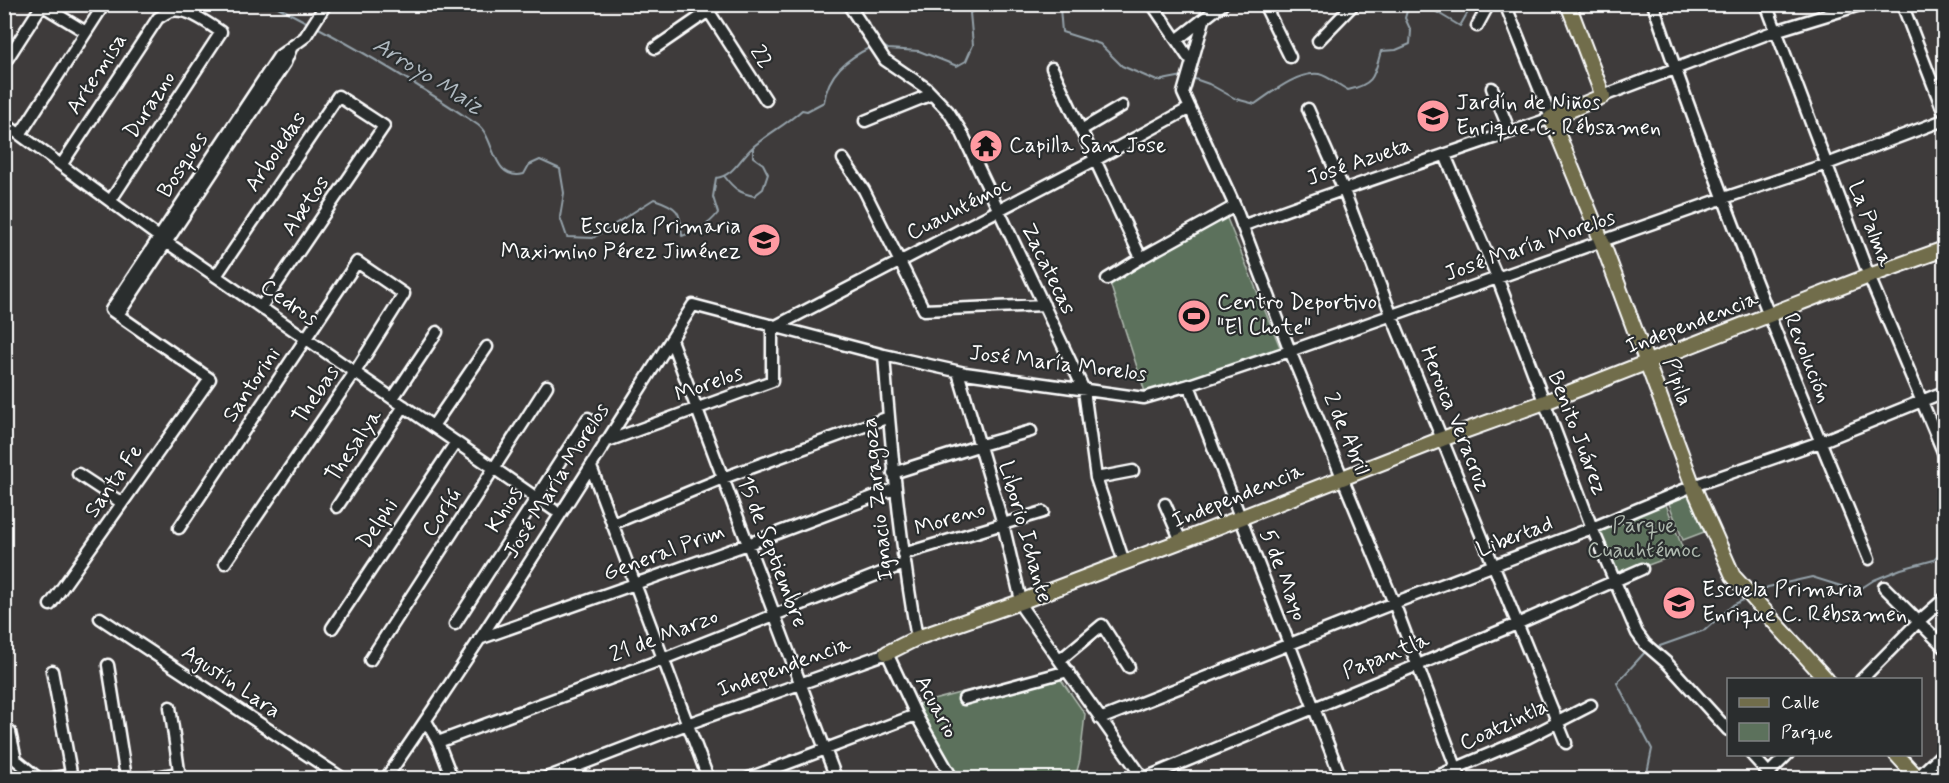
<svg xmlns="http://www.w3.org/2000/svg" width="1949" height="783" font-family="Mynerve,sans-serif">
  <rect width="100%" height="100%" fill="#3e3b3b"/>
  <filter id="ink" filterUnits="userSpaceOnUse"><feTurbulence type="fractalNoise" baseFrequency=".0167" numOctaves="2"/><feDisplacementMap in="SourceGraphic" scale="12" xChannelSelector="R" yChannelSelector="G"/><feConvolveMatrix kernelMatrix="1 2 1 2 8 2 1 2 1" color-interpolation-filters="sRGB"/></filter>
  <g filter="url(#ink)">
    <path fill="#5c715c" stroke="#aeb8ae" stroke-width="1.5" d="M1226,216L1282,352L1145,392L1109,280Z
      M1689,493L1704,532L1683,540L1668,501Z
      M1665,502L1684,552L1615,577L1596,529Z
      M1057,674L1085,714L1080,760L1075,778H959L918,704L986,686L988,693Z"/>
    <g fill="none" stroke-linecap="round" stroke-linejoin="round">
      <path stroke="#95a2aa" stroke-width="2" d="M272,4L310,24
        M1043,4L1060,8L1062,32L1100,44L1122,66L1157,81L1183,76
        M1423,4L1460,26L1468,12L1466,4
        M315,26C371,56 426,90 478,125C495,137 492,182 524,174L529,165L540,160L560,169L564,193L560,217L567,237L593,238L654,199C678,207 681,211 682,236C697,231 708,226 718,213L713,197L716,178C734,176 740,158 754,146C769,133 787,124 802,110L807,111L824,102C828,74 846,59 871,47
        M879,43L888,49L919,51L957,66L966,61L973,45L970,13L985,4
        M1192,78L1209,84L1236,99L1255,104C1271,93 1298,71 1319,74C1328,76 1340,86 1348,90C1375,84 1374,76 1381,51L1396,50L1410,44L1411,31L1405,18L1409,4
        M725,177C734,189 740,193 754,196L763,189L768,174L763,164L753,157V148
        M1755,594L1768,587L1812,577L1857,591L1874,580L1901,569L1934,560L1944,550
        M1657,647L1705,630L1733,605L1745,599
        M1646,778L1652,749L1617,683L1646,651"/>
      <g stroke="#fff" stroke-width="15">
        <path id="minor" d="M40,4L86,32
          M704,4L766,100
          M848,4L885,60L926,88L948,111L961,131L1084,390L1096,478L1124,562
          M1152,4L1188,57L1192,58
          M1264,4L1290,57
          M1653,4C1717,192 1793,376 1869,559
          M1766,4L1869,276L1944,454
          M1902,4L1944,113
          M1204,20L1183,93L1235,206L1290,351L1394,603L1460,778
          M1477,26L1489,4
          M1178,39L1223,4
          M1318,41L1354,4
          M655,48L719,4
          M4,64L42,5
          M1052,68L1141,258
          M1492,88L1510,132
          M1603,96L1775,31L1863,4
          M1308,109L1343,188L1391,314L1566,743
          M865,121L932,94
          M4,123L159,237L554,510
          M1081,130L1122,106
          M21,133L103,6
          M1445,155L1497,277L1592,528L1637,633L1645,644L1667,663L1728,730
          M843,159L864,190L924,310L1044,305
          M62,164L158,18C162,16 167,12 171,11C189,8 207,23 221,32L111,200
          M1242,226C1344,188 1448,154 1551,118L1505,4
          M216,276L338,96L384,126L261,307
          M1107,279L1141,258L1235,206
          M118,315L285,63L292,46
          M776,326L1095,160L1190,108
          M671,340L836,778
          M884,355C891,450 900,544 917,638
          M958,372L1003,524L1023,609L1143,778
          M1189,385L1341,778
          M393,398L437,332
          M433,426L487,347
          M605,442L772,381V325
          M591,467L708,778
          M893,473L981,445L1031,431
          M78,474L122,503
          M1096,478L1133,471
          M1165,504L1181,541
          M337,507L404,406
          M612,524L723,478L889,417
          M179,528L357,262L404,294L355,372L225,563
          M903,554L1043,512
          M1884,587L1944,647
          M50,605L210,379L111,310L279,56L305,37L326,4
          M100,618L342,778
          M455,624L588,418
          M332,628L456,442
          M479,639L748,544L894,489
          M370,660L547,386
          M1060,660L1102,625L1129,667
          M108,665L126,778
          M52,671L72,778
          M1861,680L1919,621L1944,599
          M964,699L1068,671
          M170,707L180,778
          M1100,719L1394,603L1592,528L1693,486L1820,442L1944,392
          M426,721L438,742L452,778
          M10,732L16,760L38,778
          M438,742L663,659L904,564
          M1751,754L1773,778
          M577,766L581,778
          M54,778L71,775
          M150,778L179,773
          M386,778C493,624 592,464 693,305L884,355L965,373L1144,398L1189,385L1290,351L1724,198L1827,164L1944,120
          M546,778L687,724L887,653L916,715L952,778
          M749,778L916,715
          M1145,778L1517,624L1642,569
          M1433,778L1527,738L1591,705
          M1764,778L1788,754
          M1917,778L1944,752"/>
      </g>
      <g stroke="#fff" stroke-width="18">
        <path id="major" d="M1568,4L1603,96L1551,118L1602,242L1693,486L1733,576L1827,680
          M887,653L917,638L1020,602L1181,541L1442,439L1545,402L1869,276L1944,249
          M1896,754L1918,778"/>
      </g>
      <use href="#minor" stroke="#2a2d2e" stroke-width="10"/>
      <use href="#major" stroke="#716d4b" stroke-width="14"/>
    </g>
  </g>
  <defs>
    <g id="school-disc" transform="scale(1.725)"><circle r="9.5" fill="#ff9aa2" stroke="#2a2d2e"/><path d="M0-5L7-2L0 1L-7-2ZM-4 1L0 2.5L4 1V4Q0 6-4 4Z" fill="#111"/></g>
    <g id="temple-disc" transform="scale(1.725)"><circle r="9.5" fill="#ff9aa2" stroke="#2a2d2e"/><path d="M0-6L5-2H3V0L6.5 2.5H4V6H1.5V3h-3V6H-4V2.5H-6.5L-3 0V-2H-5Z" fill="#111"/></g>
    <g id="stadium-disc" transform="scale(1.725)"><circle r="9.5" fill="#ff9aa2" stroke="#2a2d2e"/><path d="M0-5a6.5 5 0 1 0 0 10a6.5 5 0 1 0 0-10ZM-3.5-1.8h7v3.6h-7Z" fill="#111"/></g>
  </defs>
  <g fill-rule="evenodd">
    <use href="#school-disc" x="1433" y="116"/>
    <use href="#temple-disc" x="986" y="146"/>
    <use href="#school-disc" x="764" y="240"/>
    <use href="#stadium-disc" x="1194" y="316"/>
    <use href="#school-disc" x="1679" y="603"/>
  </g>
  <g text-anchor="middle" dominant-baseline="central" stroke-width="4.5" stroke-linejoin="round" paint-order="stroke">
    <g font-size="22" fill="#fff" stroke="#2a2d2e">
      <text transform="translate(761 57) rotate(57)">22</text>
      <text transform="translate(97 74) rotate(-57)">Artemisa</text>
      <text transform="translate(150 105) rotate(-57)">Durazno</text>
      <text transform="translate(276 152) rotate(-56)">Arboledas</text>
      <text transform="translate(1359 162) rotate(-19)">José Azueta</text>
      <text transform="translate(183 165) rotate(-57)">Bosques</text>
      <text transform="translate(306 206) rotate(-56)">Abetos</text>
      <text transform="translate(959 209) rotate(-27)">Cuauhtémoc</text>
      <text transform="translate(1870 224) rotate(69)">La Palma</text>
      <text transform="translate(1530 246) rotate(-19)">José María Morelos</text>
      <text transform="translate(1048 269) rotate(64)">Zacatecas</text>
      <text transform="translate(289 303) rotate(35)">Cedros</text>
      <text transform="translate(1692 323) rotate(-21)">Independencia</text>
      <text transform="translate(1807 358) rotate(68)">Revolución</text>
      <text transform="translate(1058 364) rotate(7)">José María Morelos</text>
      <text transform="translate(1677 382) rotate(70)">Pípila</text>
      <text transform="translate(709 384) rotate(-20)">Morelos</text>
      <text transform="translate(252 385) rotate(-56)">Santorini</text>
      <text transform="translate(316 395) rotate(-56)">Thebas</text>
      <text transform="translate(1455 419) rotate(68)">Heroica Veracruz</text>
      <text transform="translate(1577 433) rotate(69)">Benito Juárez</text>
      <text transform="translate(1346 434) rotate(67)">2 de Abril</text>
      <text transform="translate(354 446) rotate(-56)">Thesalya</text>
      <text transform="translate(114 481) rotate(-55)">Santa Fe</text>
      <text transform="translate(557 481) rotate(-58)">José María Morelos</text>
      <text transform="translate(1238 496) rotate(-22)">Independencia</text>
      <text transform="translate(878 499) rotate(-96)">Ignacio Zaragoza</text>
      <text transform="translate(505 510) rotate(-57)">Khios</text>
      <text transform="translate(442 513) rotate(-57)">Corfú</text>
      <text transform="translate(950 519) rotate(-17)">Moreno</text>
      <text transform="translate(378 524) rotate(-56)">Delphi</text>
      <text transform="translate(1025 532) rotate(74)">Liborio Ichante</text>
      <text transform="translate(1515 537) rotate(-21)">Libertad</text>
      <text transform="translate(772 552) rotate(69)">15 de Septiembre</text>
      <text transform="translate(664 553) rotate(-20)">General Prim</text>
      <text transform="translate(1283 575) rotate(69)">5 de Mayo</text>
      <text transform="translate(664 636) rotate(-21)">21 de Marzo</text>
      <text transform="translate(1386 656) rotate(-22)">Papantla</text>
      <text transform="translate(784 667) rotate(-20)">Independencia</text>
      <text transform="translate(231 682) rotate(34)">Agustín Lara</text>
      <text transform="translate(936 707) rotate(62)">Acuario</text>
      <text transform="translate(1504 725) rotate(-25)">Coatzintla</text>
    </g>
    <g font-size="22" fill="#fff" stroke="#2a2d2e" text-anchor="start">
      <text x="1456" y="103">Jardín de Niños<tspan x="1456" dy="25">Enrique C. Rébsamen</tspan></text>
      <text x="1009" y="146">Capilla San Jose</text>
      <text x="741" y="227" text-anchor="end">Escuela Primaria<tspan x="741" dy="25">Maximino Pérez Jiménez</tspan></text>
      <text x="1217" y="303">Centro Deportivo<tspan x="1217" dy="25">"El Chote"</tspan></text>
      <text x="1702" y="590">Escuela Primaria<tspan x="1702" dy="25">Enrique C. Rébsamen</tspan></text>
    </g>
    <g font-size="22" fill="#aeb8ae" stroke="#2a2d2e">
      <text x="1644" y="526">Parque<tspan x="1644" dy="25">Cuauhtémoc</tspan></text>
    </g>
    <g font-size="24" font-style="italic" fill="#afb9c0" stroke="#2a2d2e">
      <text transform="translate(428 76) rotate(32)">Arroyo Maiz</text>
    </g>
  </g>
  <rect width="1949" height="783" fill="none" stroke="#2a2d2e" stroke-width="24"/>
  <rect x="12" y="12" width="1925" height="759" fill="none" stroke="#fff" stroke-width="2" filter="url(#ink)"/>
  <rect x="1727" y="678" width="195" height="78" fill="#2a2d2e" stroke="#7f8182" stroke-width="1.5"/>
  <rect x="1739" y="698" width="30" height="9" fill="#716d4b" stroke="#7f8182" stroke-width="1.5"/>
  <text x="1781" y="708" font-size="18" fill="#ffffff">Calle</text>
  <rect x="1739" y="723" width="30" height="18" fill="#5c715c" stroke="#7f8182" stroke-width="1.5"/>
  <text x="1781" y="738" font-size="18" fill="#ffffff">Parque</text>
</svg>
